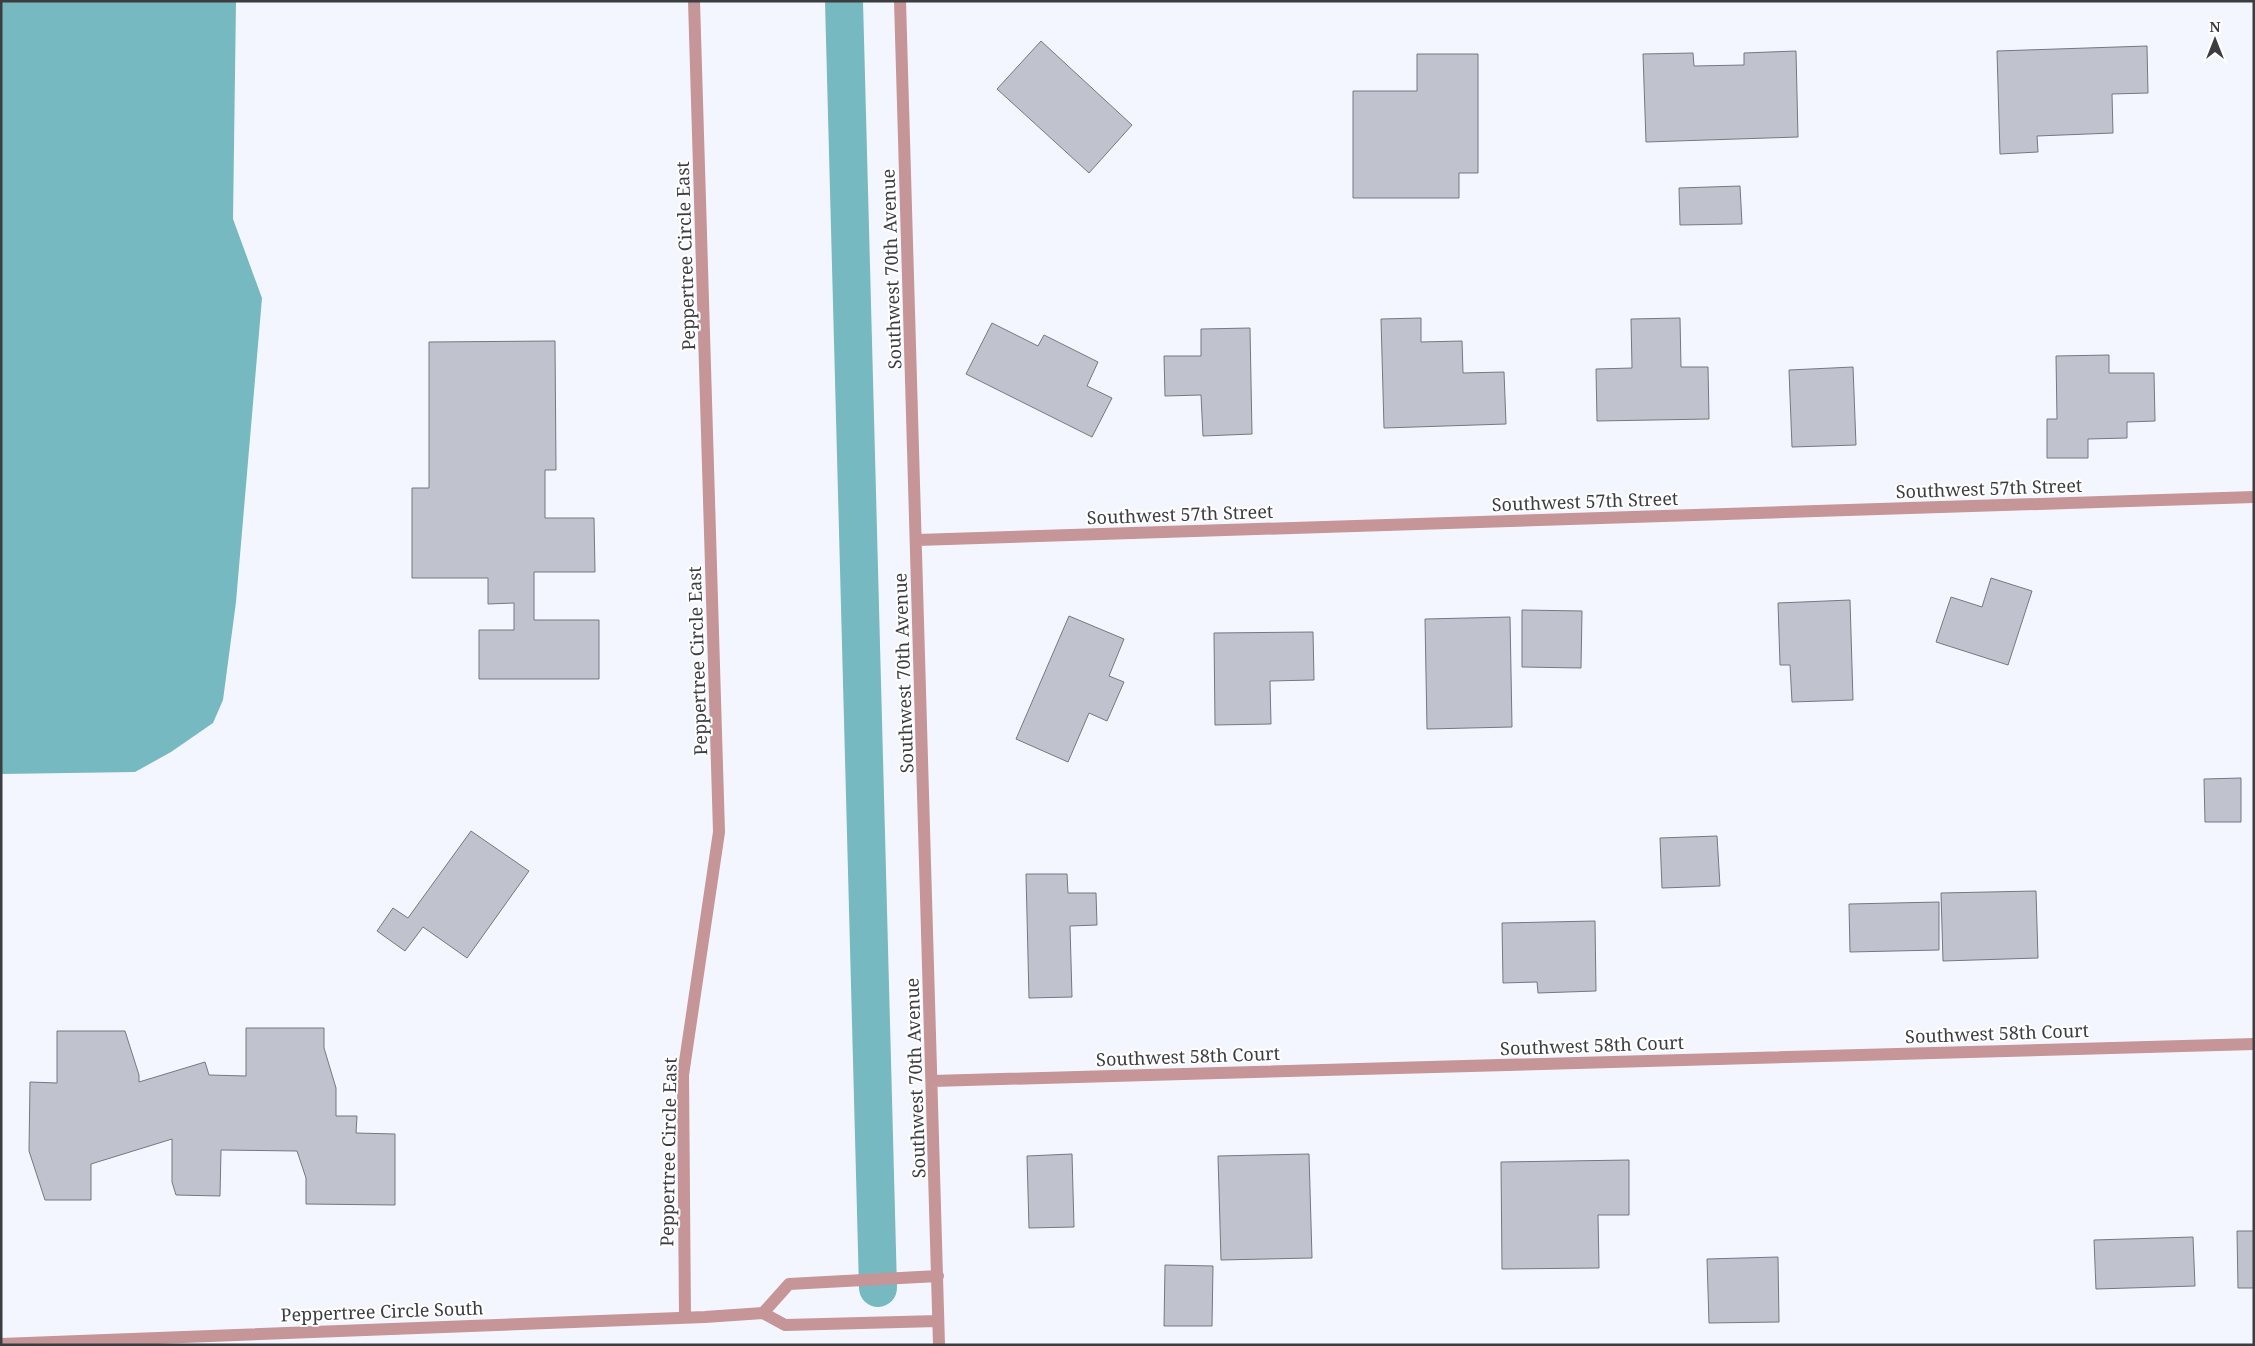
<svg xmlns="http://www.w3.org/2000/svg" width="2255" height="1346" font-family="'Noto Serif',serif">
  <rect width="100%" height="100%" fill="#f4f6ff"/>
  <path fill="#76b9c0" d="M1,1H236L233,219L262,298L236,602L223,700L213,723L171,752L135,772L1,774Z"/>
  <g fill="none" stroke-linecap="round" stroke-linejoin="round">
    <path stroke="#76b9c0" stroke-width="38" d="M844,1L878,1288"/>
  </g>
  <path fill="#c0c2cd" stroke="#757781" d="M1041,41L1132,125L1089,173L997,89Z
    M2147,46L2148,93L2112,94L2113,133L2037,136L2038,152L2000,154L1997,51Z
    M1796,51L1798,137L1646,142L1643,54L1693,53L1694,66L1744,65V53Z
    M1417,54H1478V173H1459V198H1353V91H1417Z
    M1740,186L1742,224L1680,225L1679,188Z
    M1421,318V342L1462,341L1463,373L1504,372L1506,424L1384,428L1381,319Z
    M1680,318L1681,367H1708L1709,419L1597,421L1596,369L1632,368L1631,319Z
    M992,323L1038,346L1044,335L1098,362L1087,386L1112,398L1092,437L966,374Z
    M1250,328L1252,434L1203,436L1201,395L1165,396L1164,356H1201V329Z
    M555,341L556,470H545V518H594L595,572H534V620H599V679H479V630H514V603L488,604V578H412V488H429V342Z
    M2109,355V373H2154L2155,421L2127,422V438L2088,439V458H2047V419H2057L2056,356Z
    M1853,367L1856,445L1792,447L1789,370Z
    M1991,578L2032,591L2008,665L1936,642L1951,597L1982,607Z
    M1850,600L1853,700L1792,702L1790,665H1780L1778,603Z
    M1522,610L1582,611L1581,668L1522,667Z
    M1069,616L1124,639L1109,676L1124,682L1107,721L1089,713L1068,762L1016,739Z
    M1510,617L1512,727L1427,729L1425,619Z
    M1313,632L1314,680L1270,681L1271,724L1215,725L1214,633Z
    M2241,778V822H2205L2204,779Z
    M471,831L529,871L467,958L423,927L405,951L377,931L393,908L408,918Z
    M1717,836L1720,886L1662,888L1660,838Z
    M1026,874H1067L1068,893H1096L1097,925L1070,926L1072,997L1029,998Z
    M2036,891L2038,958L1943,961L1941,893Z
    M1939,902V950L1850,952L1849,904Z
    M1595,921L1596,991L1538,993L1537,982L1503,983L1502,923Z
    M246,1028H324V1048L336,1088V1116H357L356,1133L395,1134V1205L306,1204V1178L297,1151L221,1150L220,1196L176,1195L172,1182V1139L91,1164V1200H45L29,1151L30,1082L57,1083V1031H125L139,1075V1082L205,1062L209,1075L246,1076Z
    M1072,1154L1074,1227L1029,1228L1027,1156Z
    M1309,1154L1312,1258L1221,1260L1218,1156Z
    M1629,1160V1215H1598L1599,1268L1502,1269L1501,1162Z
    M2237,1231H2254V1288H2238Z
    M2193,1237L2195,1286L2096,1289L2094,1240Z
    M1778,1257L1779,1322L1709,1323L1707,1259Z
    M1165,1265L1213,1266L1212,1326H1164Z"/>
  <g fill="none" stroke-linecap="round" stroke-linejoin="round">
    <path stroke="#c59597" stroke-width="12" d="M900,1L939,1345
      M917,540L2254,497
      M932,1081L2254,1044
      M763,1313L789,1284L938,1276
      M685,1317L683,1075L719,832L694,1
      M1,1344L705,1317L763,1313L785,1325L938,1321"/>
  </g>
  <g text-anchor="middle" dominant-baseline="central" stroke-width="4" stroke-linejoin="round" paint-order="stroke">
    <g font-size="18" fill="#3c3d41" stroke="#fff">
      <text transform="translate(685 256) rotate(-92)">Peppertree Circle East</text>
      <text transform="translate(891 269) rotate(-92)">Southwest 70th Avenue</text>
      <text transform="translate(1989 488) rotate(-2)">Southwest 57th Street</text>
      <text transform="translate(1585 501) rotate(-2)">Southwest 57th Street</text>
      <text transform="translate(1180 514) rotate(-2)">Southwest 57th Street</text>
      <text transform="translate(697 661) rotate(-92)">Peppertree Circle East</text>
      <text transform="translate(903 673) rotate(-92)">Southwest 70th Avenue</text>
      <text transform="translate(1997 1033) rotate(-2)">Southwest 58th Court</text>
      <text transform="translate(1592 1045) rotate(-2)">Southwest 58th Court</text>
      <text transform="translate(1188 1056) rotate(-2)">Southwest 58th Court</text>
      <text transform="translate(915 1078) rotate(-92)">Southwest 70th Avenue</text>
      <text transform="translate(668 1152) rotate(-89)">Peppertree Circle East</text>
      <text transform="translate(382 1311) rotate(-2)">Peppertree Circle South</text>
    </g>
  </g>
  <rect width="2255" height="1346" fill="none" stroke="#3c3d41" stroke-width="5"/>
  <g transform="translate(2215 40)" stroke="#ffffff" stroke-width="4" paint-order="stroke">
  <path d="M0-4L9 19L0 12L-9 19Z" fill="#3c3d41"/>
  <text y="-8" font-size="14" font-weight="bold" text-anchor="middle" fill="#3c3d41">N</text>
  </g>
</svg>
